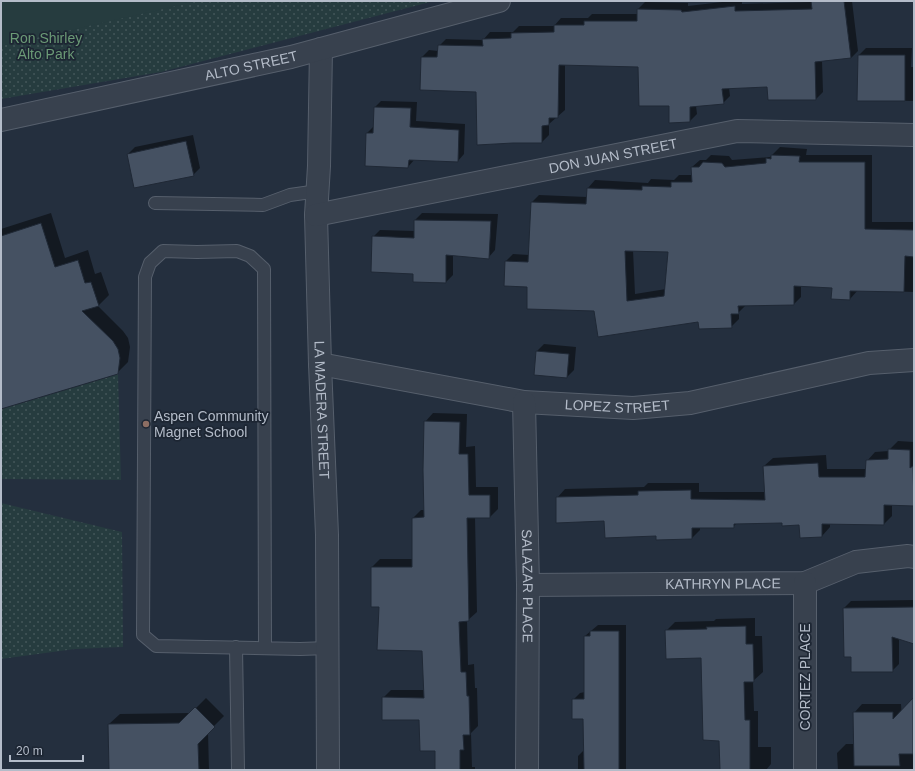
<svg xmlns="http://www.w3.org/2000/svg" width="915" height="771" font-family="Helvetica,sans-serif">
  <defs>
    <pattern id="grass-dots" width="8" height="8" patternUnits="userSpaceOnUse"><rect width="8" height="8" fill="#263c3f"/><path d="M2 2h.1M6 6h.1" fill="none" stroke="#435659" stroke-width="1.8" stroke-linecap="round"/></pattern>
  </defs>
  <rect width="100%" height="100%" fill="#242f3e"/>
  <path fill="url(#grass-dots)" d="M1,1H434L161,72L1,99Z
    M118,374L121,480L1,479V409Z
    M1,503L122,532L123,647L75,649L1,659Z"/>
  <path fill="#263c3f" d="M1,1H198L1,46Z"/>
  <path fill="#0007" fill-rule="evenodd" d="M731,1H742V4L812,2L813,1H852L858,51L851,58L822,61L823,92L816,99L768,86L729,88L730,96L723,103L696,106L697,114L690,121L670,105L639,66L565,64V110L549,124V135L542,142L477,91L422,57L429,50L438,51L439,46L446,39L483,40L490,32H513L519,26H554L561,18H588L592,14H638V9L645,2L688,3V6Z
    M866,48H912L911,67H914V101L858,100L859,55Z
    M381,101L417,102L416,121L465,124L464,154L458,161L414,160L408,167L367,133L374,126L375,107Z
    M193,135L200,168L193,175L128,154L135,147Z
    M780,147L807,149L806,155H872V222H914V292L858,290L850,299L833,287L801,285V297L794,304L746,305L739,312V319L731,327L699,321L595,310L528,286L506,261L513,254L529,255L532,202L539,195L587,197L588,188L595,180L648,183L651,179L674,180L679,175H692V167L700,160H706L711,155L729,156L732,160L770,157ZM633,250L669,251L666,289L635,294Z
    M51,213L65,258L88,250L95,274L101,272L109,295L98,306L123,331L128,338L130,347L128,362L117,373L1,408V229Z
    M422,213L498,214L495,250L488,258L453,255V275L446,282L414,273L373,237L380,230L415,231V220Z
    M544,344L576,347L574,370L567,377L537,351Z
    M433,413L467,414L466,447L475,446L476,487H498V509L490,517H475L477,612L468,620H467L468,665L474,664L475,688H477L478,726L471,733L472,767H475V770H436V750L420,719L383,698L391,690H425L423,650L380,606L372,567L380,559H413V518L421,510H424L425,422Z
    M898,441L914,442V505H892V516L884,524L830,523V527L822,536L800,524L783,522L737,523L733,527H700V530L692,538L657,535L605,520L557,498L565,489L644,487L648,483H699V492H766L764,466L773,458L826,455L827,469H867V461L875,452L889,451V450Z
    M914,600V643L899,638V664L892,671L852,656H845L844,608L851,601Z
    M755,618V636H762L763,672L753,681L754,711H758V747H771V764L766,770H721L720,740L702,657L666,631L675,622L714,621L716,619Z
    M598,625H626V770H578V756L585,749L584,718L573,700L580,693L585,692V636Z
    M206,698L224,716L208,732L209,770H110L109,724L120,714L191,713Z
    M862,704H901L902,719L914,718V770H838L837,753L846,744H855L854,713Z"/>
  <path fill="#455162" stroke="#1f2835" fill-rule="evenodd" d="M811,1H844L851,58L815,62L816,100H768L767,87L722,89L724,104L690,107V122L669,123V106H639L638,67L559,65L558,118H549V125L542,126V143H513L477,145L476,92L420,90L421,57H437L438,45L483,46L482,39L511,38V33L554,32V25H584V21H637V9L681,10L682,12L735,6V11L812,9Z
    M858,55H905V101H857Z
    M374,107L411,108L410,127L459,130L458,162L409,160L408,168L365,166L366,133H373Z
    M186,141L194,176L134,188L127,154Z
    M771,155L800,156L799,162H865V229L914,230V257L905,256L904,292L850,291V300L831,299L832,288L794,286V305L738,306L739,314H731L732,328L699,329L698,322L598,337L594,311L527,309V287L504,286L505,261L528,262L531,202L586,204L587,188L642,190V186L671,187V182H692L691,167H699L703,162L722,163L725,167L766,163V158L771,159ZM625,251L668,252L664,296L627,301Z
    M414,220L491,221L489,259L446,255V283L413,282V274L371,272L372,236L414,238Z
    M41,223L55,267L78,260L85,283L91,282L99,306L82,311L113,341L118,349L120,358L118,374L1,409V236Z
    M536,351L569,354L567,378L534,375Z
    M424,421L460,422L459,454H468L469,495H490V518H467L469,621L459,622L461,672H466L467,696H469L470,735H463L464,750H460V770H435V751H420L419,720H382V697L424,698L422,651L377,650L379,607H371V567H412V518L424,517L423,470Z
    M888,449L910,450V468L913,466L914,506L884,505V525L822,524V537L800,538L799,525L782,526V523L734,524V528H692V539L656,540V536L605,538L604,521L556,523V497L638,495V491L691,490V499L765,500L763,466L818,463L819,477H865L866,460L888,459Z
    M914,607V644L892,637L893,672H851V657H844L843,608Z
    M746,626V644H753L754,682H744L745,720H750V770H720L719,741L703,740L701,658L666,659L665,630L707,629L706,627Z
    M590,631H619V770H584L583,719H572V699H584V636H590Z
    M913,698V754H899L900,766H854L853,712H893V719Z
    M195,707L215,727L198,744L199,770H109L108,724L179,723Z"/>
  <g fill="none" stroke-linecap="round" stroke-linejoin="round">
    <g stroke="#565f6c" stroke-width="14">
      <path id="service" d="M155,203L263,205L290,195L318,191
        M236,647L238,770
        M265,648L264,269L250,256L237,251L197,252L163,251L150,263L145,277L143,635L156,646L300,649L328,648"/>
    </g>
    <g stroke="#565f6c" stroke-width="24">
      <g id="minor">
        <path id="s1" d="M321,49L319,166L316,215L320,364L327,535L328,770"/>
        <path id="s2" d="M1,120L291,57L499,1"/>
        <path id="s3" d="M316,215L737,131L914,135"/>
        <path id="s4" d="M320,364L524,402L633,408L690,403L869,363L914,360"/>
        <path id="s5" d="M524,402L528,585L527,770"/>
        <path id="s6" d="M528,585L805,583L856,562L908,556L914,557"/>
        <path d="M805,770V583"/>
      </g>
    </g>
    <use href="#service" stroke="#38414e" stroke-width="12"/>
    <use href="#minor" stroke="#38414e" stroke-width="22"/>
  </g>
  <circle fill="#8d6e63" stroke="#1d2633" stroke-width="1.5" cx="146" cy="424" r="4"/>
  <g text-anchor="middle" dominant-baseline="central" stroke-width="3.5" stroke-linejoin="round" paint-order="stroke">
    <g font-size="14" fill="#6b9a76" stroke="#1d2633">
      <text x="46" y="38">Ron Shirley<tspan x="46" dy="16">Alto Park</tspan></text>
    </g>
    <g font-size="14" fill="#b4bcc9" stroke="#1d2633">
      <text stroke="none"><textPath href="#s2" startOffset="256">ALTO STREET</textPath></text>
      <text stroke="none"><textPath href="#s3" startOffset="303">DON JUAN STREET</textPath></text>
      <text stroke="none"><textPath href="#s4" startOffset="301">LOPEZ STREET</textPath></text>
      <text stroke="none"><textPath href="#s1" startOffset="361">LA MADERA STREET</textPath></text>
      <text stroke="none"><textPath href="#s6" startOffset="195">KATHRYN PLACE</textPath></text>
      <text stroke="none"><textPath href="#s5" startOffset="184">SALAZAR PLACE</textPath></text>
      <text transform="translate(805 677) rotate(-90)">CORTEZ PLACE</text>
    </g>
    <g font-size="14" fill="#b4bcc9" stroke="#1d2633" text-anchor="start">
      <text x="154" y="416">Aspen Community<tspan x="154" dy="16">Magnet School</tspan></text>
    </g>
  </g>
  <rect width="915" height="771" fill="none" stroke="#b4bcc9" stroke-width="4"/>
  <path d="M10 755v6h73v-6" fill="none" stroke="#b4bcc9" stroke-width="2"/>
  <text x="16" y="755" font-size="12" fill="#b4bcc9" stroke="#1d2633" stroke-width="3" paint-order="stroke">20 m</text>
</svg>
